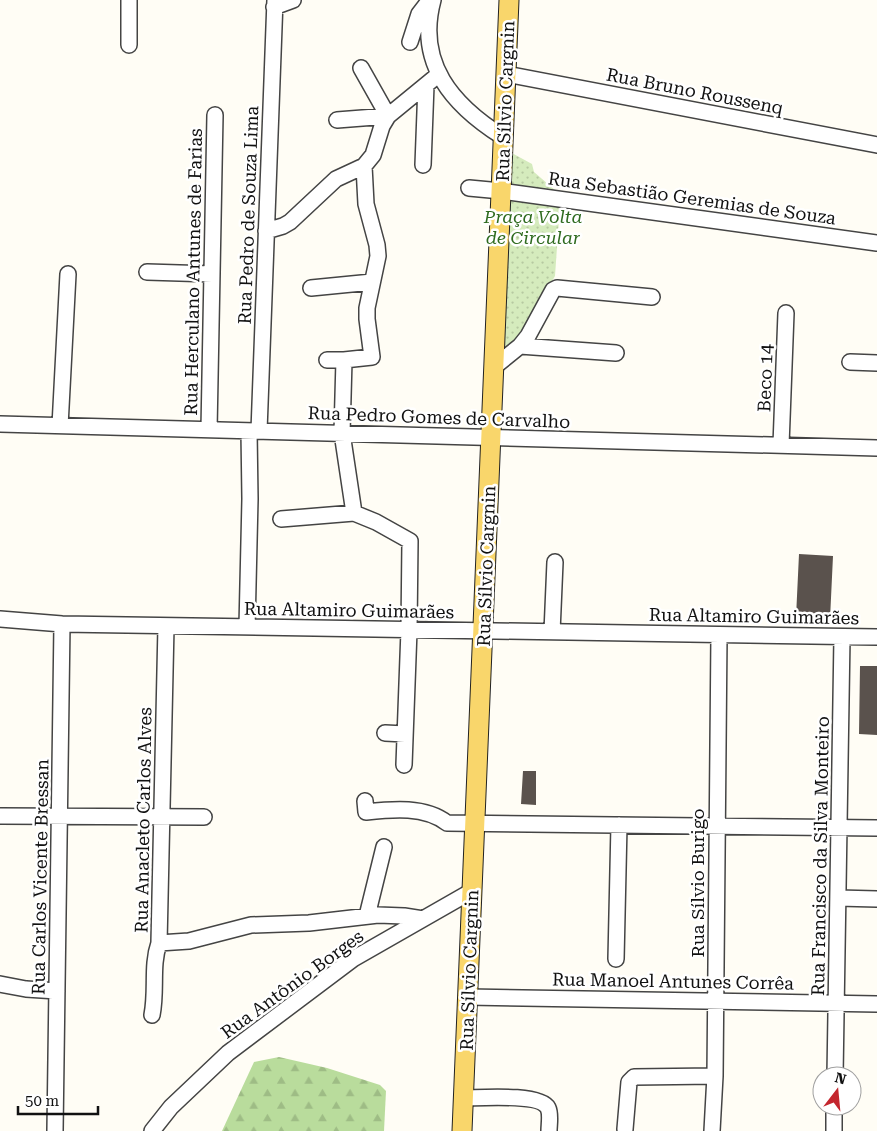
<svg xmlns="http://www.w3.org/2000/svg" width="877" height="1131" font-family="'Roboto Serif',serif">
  <defs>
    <pattern id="forest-firs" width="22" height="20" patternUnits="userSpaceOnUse" patternTransform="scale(1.25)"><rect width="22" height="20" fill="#b9dc9c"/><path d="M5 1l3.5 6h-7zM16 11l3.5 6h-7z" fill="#9ebc85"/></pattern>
    <pattern id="park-dots" width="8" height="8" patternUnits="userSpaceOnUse" patternTransform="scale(1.25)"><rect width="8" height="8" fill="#d5ebbd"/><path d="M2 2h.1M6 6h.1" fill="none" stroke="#b6c8a1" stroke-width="1.8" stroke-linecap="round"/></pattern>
  </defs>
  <rect width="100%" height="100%" fill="#fffdf5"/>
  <path fill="url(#forest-firs)" d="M279,1057L327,1068L380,1085L386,1091L384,1131H222L254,1062Z"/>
  <path fill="url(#park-dots)" d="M510,152L532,164L534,172L556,191L508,186Z
    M509,197L560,204L555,276L522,333L502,353Z"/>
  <path fill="#5a524d" d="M799,554L833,556L830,619L796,617Z
    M860,666H877V735L859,734Z
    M523,771H536V805L521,804Z"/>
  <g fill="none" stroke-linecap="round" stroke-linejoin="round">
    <g stroke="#444" stroke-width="18">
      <path id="minor" d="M433,0C416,63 452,105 503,137
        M274,7L293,0
        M410,42L419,14L429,1
        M129,45V0
        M506,74L877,145
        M337,120L388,116L361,68
        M423,165L426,85
        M469,188L501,191L877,243
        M266,231L283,226L290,222L336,179L364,166L373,155L382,126L388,116L438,75
        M147,272L212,274
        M311,288L372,282
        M520,346L616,353
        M327,360H344
        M850,362L877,363
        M494,367L520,346L528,336L553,290L557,288L652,297
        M0,424L877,448
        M60,426L68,274
        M209,430L215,115
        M259,431L275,0
        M781,445L786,313
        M354,513L342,433L344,360L372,357L367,319V308L378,256L377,245L366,204L364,166
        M281,519L354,513L376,522L410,541L409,630L404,765
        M0,619L62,624L877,637
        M247,627L250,499L249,431
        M552,632L555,562
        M385,733L405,734
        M365,801L366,812C393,809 425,806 447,823L877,828
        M0,816L204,817
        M838,898L877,899
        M367,916L384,847
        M159,943L189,941L251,925L309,923L378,915L404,916L423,919
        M616,959L619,825
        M0,984L26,989L57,991
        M468,997L877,1004
        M152,1015C157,990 151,966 159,943L166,626
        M835,1076L842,637
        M463,1098C479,1098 540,1093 548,1108C551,1114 549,1124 549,1131
        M625,1129L629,1082L634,1077L715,1076
        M55,1131L62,624
        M152,1131L171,1107L228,1053L353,959L472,891
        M712,1131L715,1076L719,635
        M834,1131V1106"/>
    </g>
    <g stroke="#222" stroke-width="21">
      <path id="major" d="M462,1131L509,0"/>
    </g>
    <use href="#minor" stroke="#fff" stroke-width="15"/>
    <use href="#major" stroke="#f9d66b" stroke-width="19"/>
  </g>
  <g text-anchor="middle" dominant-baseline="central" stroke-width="5" stroke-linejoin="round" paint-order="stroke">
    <g font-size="18" fill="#111" stroke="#fff">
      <text transform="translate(695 91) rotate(11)">Rua Bruno Roussenq</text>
      <text transform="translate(505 101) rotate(-88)">Rua Sílvio Cargnin</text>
      <text transform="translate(692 198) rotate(8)">Rua Sebastião Geremias de Souza</text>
      <text transform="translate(248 215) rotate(-88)">Rua Pedro de Souza Lima</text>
      <text transform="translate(193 272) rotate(-89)">Rua Herculano Antunes de Farias</text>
      <text transform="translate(765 378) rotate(-88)">Beco 14</text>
      <text transform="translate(439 417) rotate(2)">Rua Pedro Gomes de Carvalho</text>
      <text transform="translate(486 566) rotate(-88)">Rua Sílvio Cargnin</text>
      <text transform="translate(349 610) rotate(1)">Rua Altamiro Guimarães</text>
      <text transform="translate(754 616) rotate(1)">Rua Altamiro Guimarães</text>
      <text transform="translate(143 820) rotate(-89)">Rua Anacleto Carlos Alves</text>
      <text transform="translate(820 856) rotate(-89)">Rua Francisco da Silva Monteiro</text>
      <text transform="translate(40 877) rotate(-89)">Rua Carlos Vicente Bressan</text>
      <text transform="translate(697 883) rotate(-90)">Rua Sílvio Burigo</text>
      <text transform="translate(469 970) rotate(-88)">Rua Sílvio Cargnin</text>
      <text transform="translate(673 981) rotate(1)">Rua Manoel Antunes Corrêa</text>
      <text transform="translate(292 984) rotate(-36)">Rua Antônio Borges</text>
    </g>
    <g font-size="18" font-style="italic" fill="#2f6b1f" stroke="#fff">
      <text x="533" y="216">Praça Volta<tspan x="533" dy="21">de Circular</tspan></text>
    </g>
  </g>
  <g transform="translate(837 1091) rotate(16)"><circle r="24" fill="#ffffff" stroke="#a0a0a0"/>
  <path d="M0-4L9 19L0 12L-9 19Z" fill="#c4262e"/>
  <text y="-8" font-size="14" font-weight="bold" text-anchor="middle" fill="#111111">N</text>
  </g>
  <path d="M18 1106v8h80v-8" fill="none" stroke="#111111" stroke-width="2.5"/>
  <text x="25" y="1106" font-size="15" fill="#111111" stroke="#ffffff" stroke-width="4" paint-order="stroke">50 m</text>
</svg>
